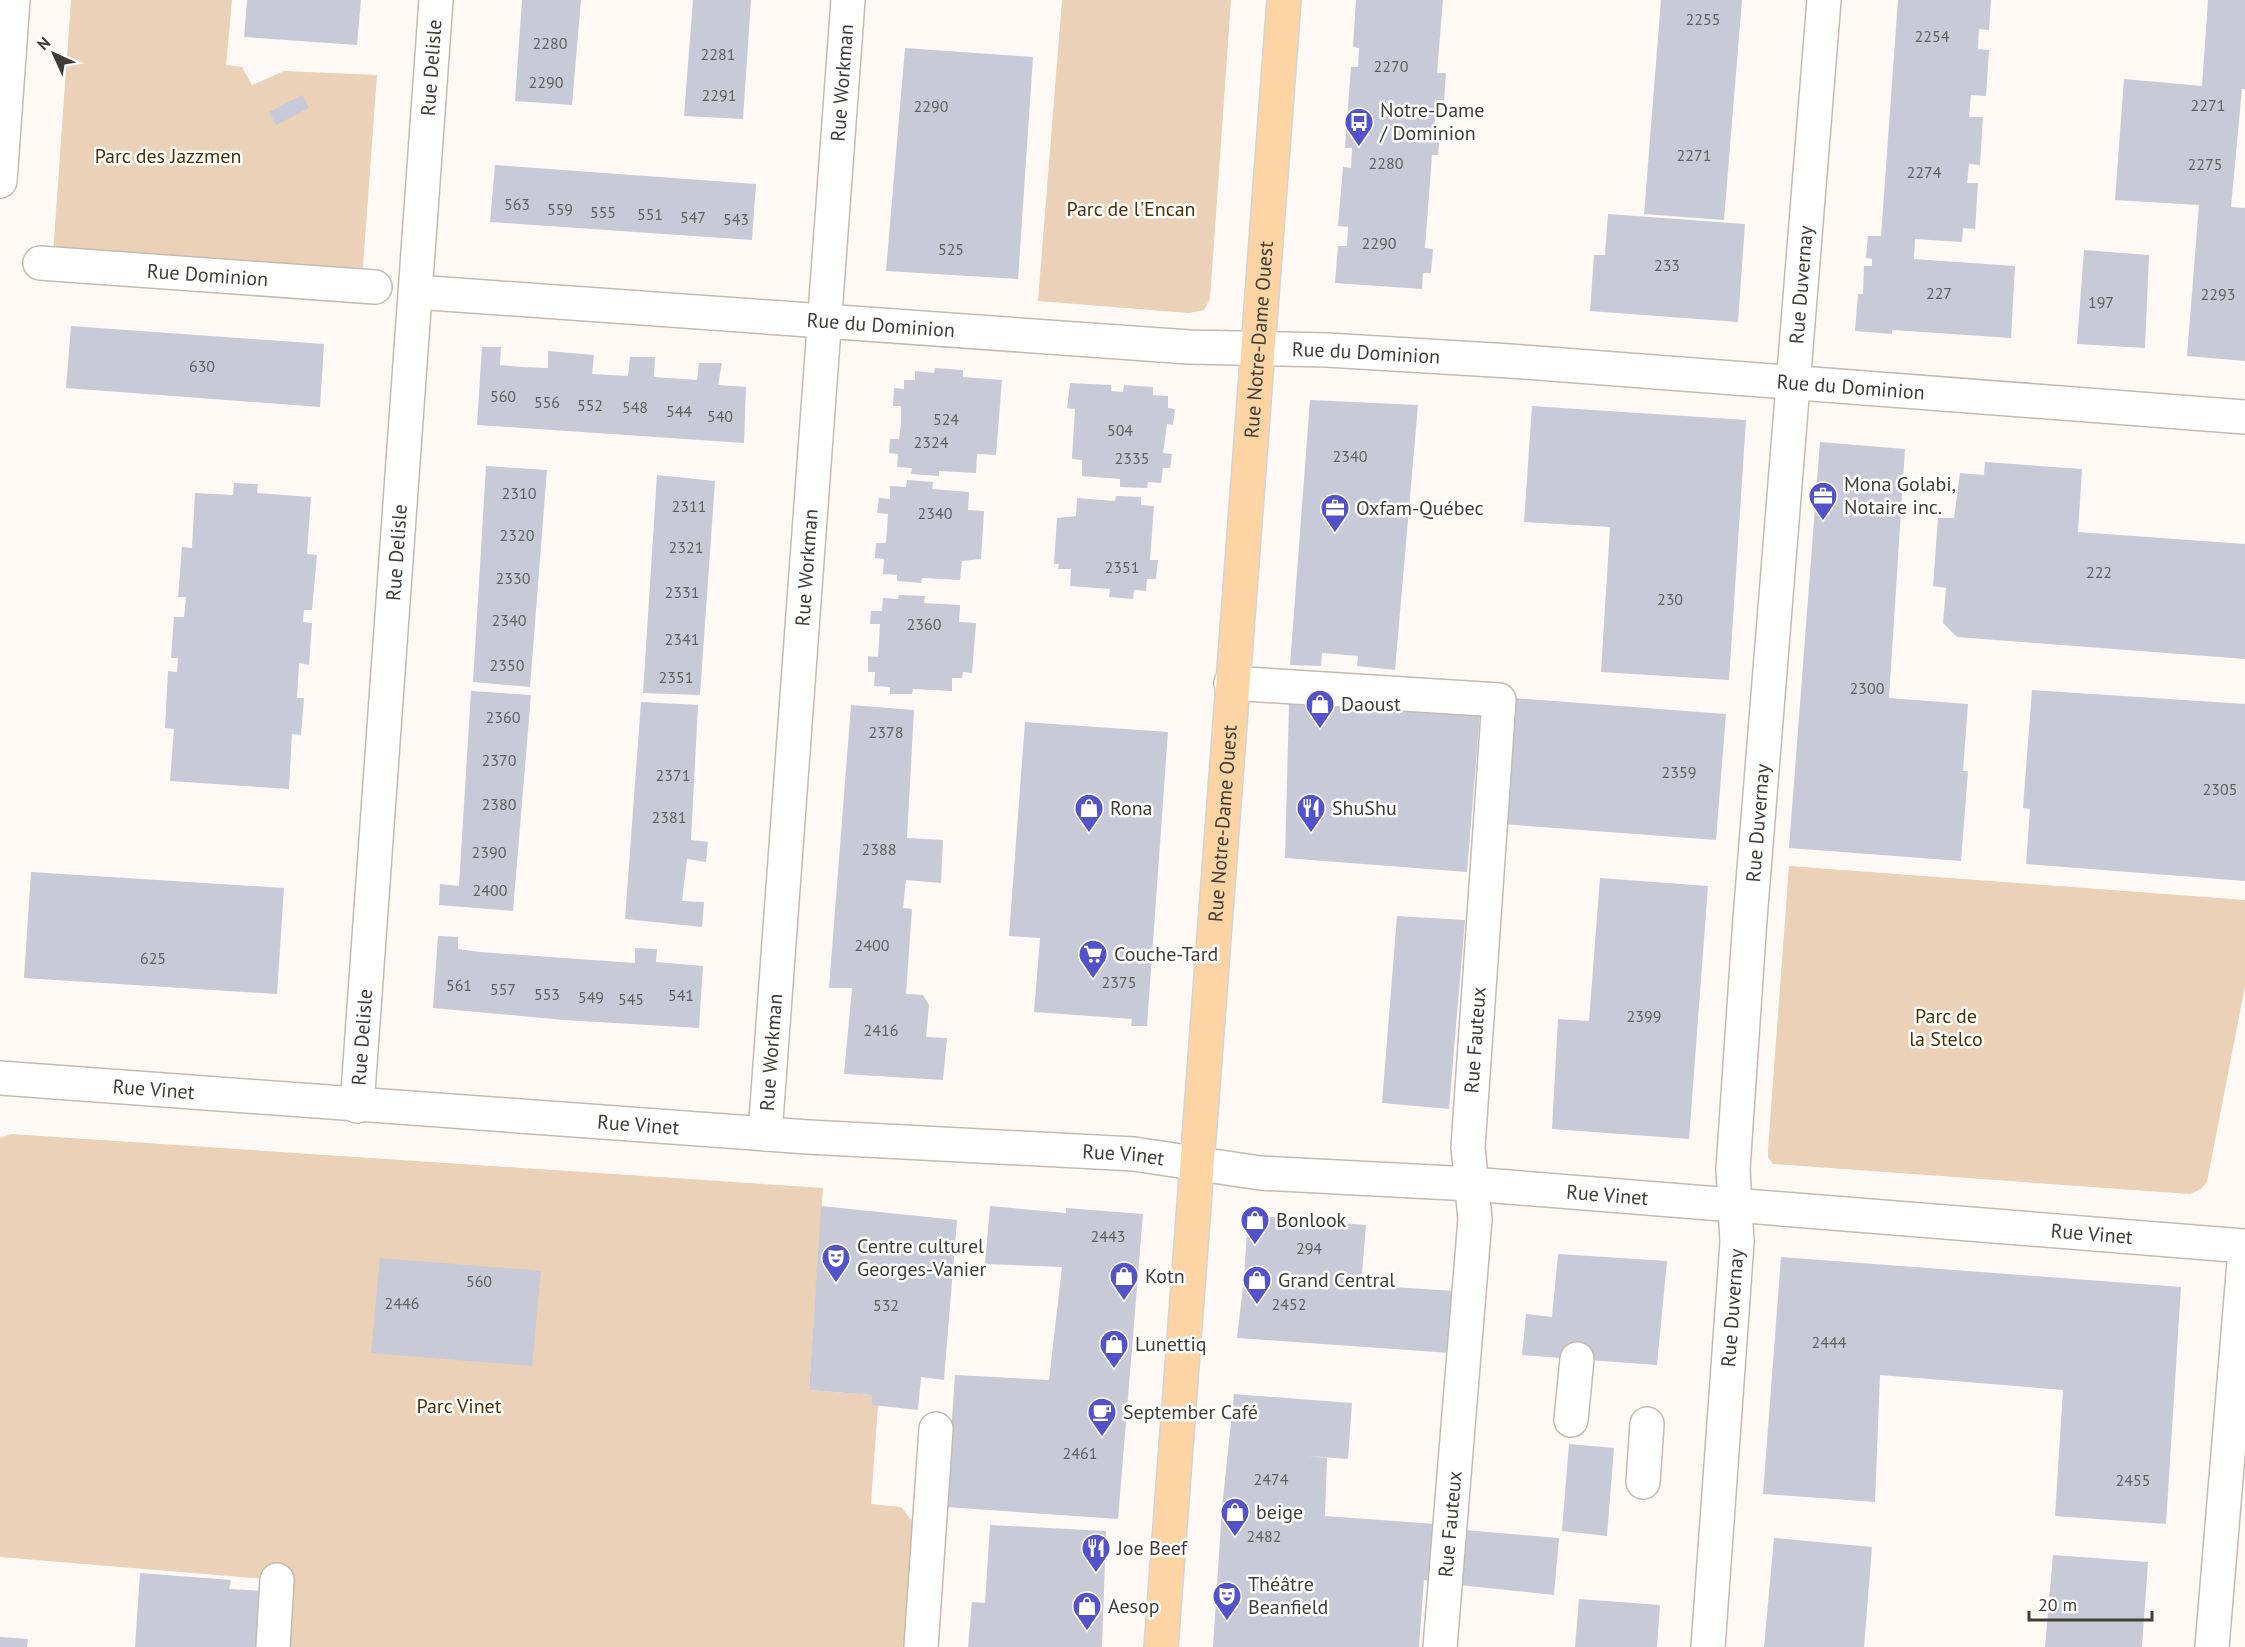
<svg xmlns="http://www.w3.org/2000/svg" width="2245" height="1647" font-family="'PT Sans',sans-serif">
  <rect width="100%" height="100%" fill="#fef9f5"/>
  <path fill="#ead1b7" d="M71,0H232L226,65L242,67L252,85L284,71L377,75L362,280L53,254Z
    M1062,0H1231L1210,299L1204,310L1189,313L1038,301Z
    M1789,866L2245,900V986L2207,1182L2201,1189L2190,1194L1773,1164L1768,1157V1149Z
    M11,1134L823,1188L809,1390L872,1395V1405H878L871,1504L901,1507L916,1526L909,1647H286L277,1580L0,1557V1138Z"/>
  <path fill="#c8cad7" d="M247,0H361L357,45L244,37Z
    M522,0H581L572,105L515,101Z
    M693,0H751L743,119L684,116Z
    M1356,0H1443L1437,73H1446L1444,101L1437,100L1434,133H1440L1438,155H1432L1425,248L1433,249L1431,273H1423L1422,289L1335,283L1338,246H1347L1348,227L1338,226L1343,167L1351,168L1352,148H1345L1351,67H1358L1359,48L1353,47Z
    M1661,0H1742L1724,220L1644,214Z
    M1898,0H1991L1989,30L1979,29L1978,49L1989,50L1986,96L1971,95L1969,117H1983L1980,165L1969,164L1967,183H1978L1975,229L1963,228L1962,242L1915,239L1914,259L2015,266L2011,338L1892,330V334L1855,331L1858,294H1863L1864,266H1872V259L1866,258L1868,236H1881Z
    M2208,0H2245V89H2242L2231,207L2245,208V361L2187,356L2199,205L2115,200L2124,79L2202,86Z
    M905,48L1033,57L1018,279L886,271Z
    M302,95L309,108L276,125L269,112Z
    M495,165L756,184L752,240L490,222Z
    M1608,214L1745,224L1738,322L1590,311L1594,255H1605Z
    M2084,250L2149,255L2145,348L2077,344Z
    M71,326L324,344L320,407L66,388Z
    M482,347H501L500,365L521,367L548,368V351L594,355L592,374L628,376L630,357H655L654,377L697,380L699,363H722L718,385L746,387L744,443L477,425Z
    M935,368L963,370V377L1002,380L996,455L977,454L976,473L939,471V476L911,474L912,468L897,467L898,454L889,453L890,439H899L901,423V406H893L894,388L904,389V380H915V371L934,373Z
    M1070,383L1111,385V391L1123,392L1124,385L1153,387V395L1168,396V408L1175,409L1173,425L1167,424L1163,453L1172,454L1170,468H1163L1161,483L1148,482L1147,488L1120,487V479L1082,476V460L1072,459L1075,409L1067,408Z
    M1310,400L1418,405L1395,670L1357,666L1358,656L1322,653L1321,666L1290,665Z
    M1532,406L1746,420L1729,680L1601,672L1610,527L1524,522Z
    M1820,442L1905,449L1889,698L1968,704L1963,771H1968L1961,861L1789,848Z
    M1985,462L2082,469L2078,532L2245,544V659L1957,637L1943,623L1946,588L1933,586L1938,518H1954L1960,473L1984,475Z
    M486,466L547,470L530,687L473,682Z
    M657,475L715,481L700,695L643,693Z
    M907,480L933,482L932,489L969,492L968,510L984,511L981,559L962,561L960,580L922,578L921,583L897,581V575L883,574L884,559L875,558L876,543H886L888,514L877,513L879,498L890,499V486L906,487Z
    M234,483L258,484L257,493L311,497L307,554L317,555L312,610H304L303,622L312,623L309,665L299,663L297,698H304L301,735L292,734L289,789L170,781L174,729L165,728L168,671L177,672L178,658H171L174,617H184L186,597H178L182,547L192,548L195,493L233,495Z
    M1116,496L1141,497V505L1154,506L1150,560H1158L1156,579H1147L1146,591L1134,590L1133,599L1109,597L1110,589L1070,586L1071,569H1058L1059,564H1054L1057,518L1076,516L1077,498L1115,501Z
    M899,595L925,596L924,603L960,605L959,622L976,623L972,673L963,672L962,678H952V691L913,689L912,694H890V687L874,686L875,672H868V656L878,657L880,624H870L871,611H882L883,598L898,599Z
    M2032,690L2245,704V881L2026,864L2030,809L2023,808Z
    M471,691L531,695L513,911L439,905L440,884L459,886Z
    M1514,698L1726,714L1716,840L1502,824Z
    M641,702L698,705L691,840L708,842L706,862L687,859L682,901L704,902L702,927L625,919Z
    M1289,703L1480,714L1467,872L1285,858Z
    M851,705L914,710L907,838L943,840L941,883L906,880L903,908L912,909L906,994L923,995L929,1005L926,1037L947,1038L943,1080L844,1074L852,988H829Z
    M1025,722L1168,732L1147,1026H1131L1132,1019L1034,1012L1040,938L1009,936Z
    M31,872L284,888L277,994L24,978Z
    M1600,878L1708,886L1689,1139L1552,1129L1558,1019L1589,1021Z
    M1397,916L1465,920L1449,1109L1382,1103Z
    M438,936L458,937V949L480,952L635,963V948L657,949L656,962L703,966L699,1028L564,1020L433,1008Z
    M821,1206L957,1220L944,1380L921,1377L918,1410L872,1405V1395L809,1390Z
    M990,1206L1066,1213V1208L1143,1214L1118,1519L946,1507L955,1375L1049,1380L1062,1267L985,1264Z
    M1248,1215L1366,1225L1361,1285L1455,1291L1450,1353L1237,1338L1244,1278Z
    M1558,1254L1667,1261L1657,1365L1522,1355L1526,1314L1552,1317Z
    M1781,1257L2181,1287L2166,1524L2055,1516L2063,1390L1880,1375L1875,1502L1763,1494Z
    M380,1258L541,1271L532,1366L371,1353Z
    M1234,1394L1352,1403L1348,1459L1307,1456L1327,1458L1325,1516L1436,1524L1431,1581L1424,1580L1419,1647H1213L1222,1508Z
    M1569,1444L1614,1448L1607,1536L1562,1531Z
    M990,1525L1106,1531L1102,1647H968L972,1602L985,1603Z
    M1464,1530L1559,1538L1554,1595L1459,1585Z
    M1774,1538L1872,1547L1864,1647H1764Z
    M2053,1555L2148,1562L2142,1647H2045Z
    M140,1573L231,1580L229,1589L263,1591L258,1647H135Z
    M1579,1599L1660,1605L1657,1647H1575Z
    M0,1637L28,1639L27,1647H0Z"/>
  <g fill="none" stroke-linecap="round" stroke-linejoin="round">
    <g stroke="#c4baaf" stroke-width="36">
      <g id="minor">
        <path d="M0,181L13,0"/>
        <path id="s1" d="M40,263L375,287"/>
        <path id="s2" d="M416,292L1189,347L1327,350L1510,361L2245,417"/>
        <path d="M1231,683L1499,700L1468,1147L1475,1219L1440,1647"/>
        <path id="s3" d="M0,1078L808,1137L1134,1154L1260,1173L1471,1184L2245,1246"/>
        <path id="s4" d="M357,1106L436,0"/>
        <path id="s5" d="M765,1134L848,0"/>
        <path d="M1571,1420L1577,1359"/>
        <path d="M1643,1482L1647,1424"/>
        <path d="M273,1647L277,1580"/>
        <path d="M921,1647L936,1429"/>
        <path id="s6" d="M1708,1647L1737,1242L1733,1169L1750,919L1824,0"/>
        <path d="M2212,1647L2245,1250"/>
      </g>
    </g>
    <g stroke="#d5d4d3" stroke-width="36">
      <g id="major">
        <path id="s7" d="M1161,1647L1284,0"/>
      </g>
    </g>
    <use href="#minor" stroke="#fff" stroke-width="33"/>
    <use href="#major" stroke="#fdd4a3" stroke-width="33"/>
  </g>
  <defs>
    <g id="bus-pin" transform="scale(1.5)"><path d="M0 17L-7.5 6A9.5 9.5 0 1 1 7.5 6Z" fill="#5352c9" stroke="#fff"/><path d="M-5-6H5V4H4V6H2V4H-2V6H-4V4H-5ZM-3.5-4V0h7V-4ZM-3.5 1.2v1.5H-2V1.2ZM2 1.2v1.5H3.5V1.2Z" fill="#fff"/></g>
    <g id="office-pin" transform="scale(1.5)"><path d="M0 17L-7.5 6A9.5 9.5 0 1 1 7.5 6Z" fill="#5352c9" stroke="#fff"/><path d="M-6-3h4V-5.5h4V-3h4V5H-6ZM-1-4.5V-3h2v-1.5ZM-6 0V1H6V0Z" fill="#fff"/></g>
    <g id="shop-pin" transform="scale(1.5)"><path d="M0 17L-7.5 6A9.5 9.5 0 1 1 7.5 6Z" fill="#5352c9" stroke="#fff"/><path d="M-5-2.5h2.3a2.7 3.5 0 0 1 5.4 0H5L5.5 6h-11ZM-1.5-2.5h3a1.5 2.3 0 0 0-3 0Z" fill="#fff"/></g>
    <g id="restaurant-pin" transform="scale(1.5)"><path d="M0 17L-7.5 6A9.5 9.5 0 1 1 7.5 6Z" fill="#5352c9" stroke="#fff"/><path d="M-5-6h1v4h1v-4h1v4h1v-4h1v5L-1.5 .5V6h-2V.5L-5-1ZM5-6V6H3V1.5H1.5Q1.5-4 5-6Z" fill="#fff"/></g>
    <g id="supermarket-pin" transform="scale(1.5)"><path d="M0 17L-7.5 6A9.5 9.5 0 1 1 7.5 6Z" fill="#5352c9" stroke="#fff"/><path d="M-6-5.5h2.5l.6 2H6L4.5 2H-2.5L-4.4-4H-6ZM-1.5 3.2a1.3 1.3 0 1 0 .1 0ZM3 3.2a1.3 1.3 0 1 0 .1 0Z" fill="#fff"/></g>
    <g id="theatre-pin" transform="scale(1.5)"><path d="M0 17L-7.5 6A9.5 9.5 0 1 1 7.5 6Z" fill="#5352c9" stroke="#fff"/><path d="M-5-5.5Q0-4 5-5.5V0Q5 5 0 6Q-5 5-5 0ZM-3.3-2.5H-1v1.5H-3.3ZM1-2.5H3.3v1.5H1ZM-2.8 1Q0 5.5 2.8 1Z" fill="#fff"/></g>
    <g id="cafe-pin" transform="scale(1.5)"><path d="M0 17L-7.5 6A9.5 9.5 0 1 1 7.5 6Z" fill="#5352c9" stroke="#fff"/><path d="M-5.5-4.5H6V0H3Q3 3.5 0 3.5H-2.5Q-5.5 3.5-5.5 0ZM3-3.2v2h1.7v-2ZM-6 4.5H4V6H-6Z" fill="#fff"/></g>
  </defs>
  <g fill-rule="evenodd">
    <use href="#bus-pin" x="1359" y="122"/>
    <use href="#office-pin" x="1823" y="496"/>
    <use href="#office-pin" x="1335" y="508"/>
    <use href="#shop-pin" x="1320" y="704"/>
    <use href="#shop-pin" x="1089" y="808"/>
    <use href="#restaurant-pin" x="1311" y="808"/>
    <use href="#supermarket-pin" x="1093" y="954"/>
    <use href="#shop-pin" x="1255" y="1220"/>
    <use href="#theatre-pin" x="836" y="1258"/>
    <use href="#shop-pin" x="1124" y="1276"/>
    <use href="#shop-pin" x="1257" y="1280"/>
    <use href="#shop-pin" x="1114" y="1344"/>
    <use href="#cafe-pin" x="1102" y="1412"/>
    <use href="#shop-pin" x="1235" y="1512"/>
    <use href="#restaurant-pin" x="1096" y="1548"/>
    <use href="#theatre-pin" x="1227" y="1596"/>
    <use href="#shop-pin" x="1087" y="1606"/>
  </g>
  <g text-anchor="middle" dominant-baseline="central" stroke-width="5" stroke-linejoin="round" paint-order="stroke">
    <g font-size="16" fill="#62605f">
      <text x="1703" y="19">2255</text>
      <text x="1932" y="36">2254</text>
      <text x="550" y="43">2280</text>
      <text x="718" y="54">2281</text>
      <text x="1391" y="66">2270</text>
      <text x="546" y="82">2290</text>
      <text x="719" y="95">2291</text>
      <text x="2208" y="105">2271</text>
      <text x="931" y="106">2290</text>
      <text x="1694" y="155">2271</text>
      <text x="1386" y="163">2280</text>
      <text x="2205" y="164">2275</text>
      <text x="1924" y="172">2274</text>
      <text x="517" y="204">563</text>
      <text x="560" y="209">559</text>
      <text x="603" y="212">555</text>
      <text x="650" y="214">551</text>
      <text x="693" y="217">547</text>
      <text x="736" y="219">543</text>
      <text x="1379" y="243">2290</text>
      <text x="951" y="249">525</text>
      <text x="1667" y="265">233</text>
      <text x="1939" y="293">227</text>
      <text x="2218" y="294">2293</text>
      <text x="2101" y="302">197</text>
      <text x="202" y="366">630</text>
      <text x="503" y="396">560</text>
      <text x="547" y="402">556</text>
      <text x="590" y="405">552</text>
      <text x="635" y="407">548</text>
      <text x="679" y="411">544</text>
      <text x="720" y="416">540</text>
      <text x="946" y="419">524</text>
      <text x="1120" y="430">504</text>
      <text x="931" y="442">2324</text>
      <text x="1350" y="456">2340</text>
      <text x="1132" y="458">2335</text>
      <text x="519" y="493">2310</text>
      <text x="689" y="506">2311</text>
      <text x="935" y="513">2340</text>
      <text x="517" y="535">2320</text>
      <text x="686" y="547">2321</text>
      <text x="1122" y="567">2351</text>
      <text x="2099" y="572">222</text>
      <text x="513" y="578">2330</text>
      <text x="682" y="592">2331</text>
      <text x="1670" y="599">230</text>
      <text x="509" y="620">2340</text>
      <text x="924" y="624">2360</text>
      <text x="682" y="639">2341</text>
      <text x="507" y="665">2350</text>
      <text x="676" y="677">2351</text>
      <text x="1867" y="688">2300</text>
      <text x="503" y="717">2360</text>
      <text x="886" y="732">2378</text>
      <text x="499" y="760">2370</text>
      <text x="1679" y="772">2359</text>
      <text x="673" y="775">2371</text>
      <text x="2220" y="789">2305</text>
      <text x="499" y="804">2380</text>
      <text x="669" y="817">2381</text>
      <text x="879" y="849">2388</text>
      <text x="489" y="852">2390</text>
      <text x="490" y="890">2400</text>
      <text x="872" y="945">2400</text>
      <text x="153" y="958">625</text>
      <text x="1119" y="982">2375</text>
      <text x="459" y="985">561</text>
      <text x="503" y="989">557</text>
      <text x="547" y="994">553</text>
      <text x="681" y="995">541</text>
      <text x="591" y="997">549</text>
      <text x="631" y="999">545</text>
      <text x="1644" y="1016">2399</text>
      <text x="881" y="1030">2416</text>
      <text x="1108" y="1236">2443</text>
      <text x="1309" y="1248">294</text>
      <text x="479" y="1281">560</text>
      <text x="402" y="1303">2446</text>
      <text x="1289" y="1304">2452</text>
      <text x="886" y="1305">532</text>
      <text x="1829" y="1342">2444</text>
      <text x="1080" y="1453">2461</text>
      <text x="1271" y="1479">2474</text>
      <text x="2133" y="1480">2455</text>
      <text x="1264" y="1536">2482</text>
    </g>
    <g font-size="20" fill="#403c37" stroke="#fff">
      <text stroke="none"><textPath href="#s4" startOffset="1041">Rue Delisle</textPath></text>
      <text stroke="none"><textPath href="#s5" startOffset="1054">Rue Workman</textPath></text>
      <text stroke="none"><textPath href="#s1" startOffset="168">Rue Dominion</textPath></text>
      <text stroke="none"><textPath href="#s6" startOffset="1366">Rue Duvernay</textPath></text>
      <text stroke="none"><textPath href="#s2" startOffset="466">Rue du Dominion</textPath></text>
      <text stroke="none"><textPath href="#s7" startOffset="1311">Rue Notre-Dame Ouest</textPath></text>
      <text stroke="none"><textPath href="#s2" startOffset="952">Rue du Dominion</textPath></text>
      <text stroke="none"><textPath href="#s2" startOffset="1438">Rue du Dominion</textPath></text>
      <text stroke="none"><textPath href="#s4" startOffset="555">Rue Delisle</textPath></text>
      <text stroke="none"><textPath href="#s5" startOffset="568">Rue Workman</textPath></text>
      <text stroke="none"><textPath href="#s7" startOffset="826">Rue Notre-Dame Ouest</textPath></text>
      <text stroke="none"><textPath href="#s6" startOffset="826">Rue Duvernay</textPath></text>
      <text stroke="none"><textPath href="#s4" startOffset="69">Rue Delisle</textPath></text>
      <text transform="translate(1475 1040) rotate(-86)">Rue Fauteux</text>
      <text stroke="none"><textPath href="#s5" startOffset="82">Rue Workman</textPath></text>
      <text stroke="none"><textPath href="#s3" startOffset="154">Rue Vinet</textPath></text>
      <text stroke="none"><textPath href="#s3" startOffset="640">Rue Vinet</textPath></text>
      <text stroke="none"><textPath href="#s3" startOffset="1126">Rue Vinet</textPath></text>
      <text stroke="none"><textPath href="#s3" startOffset="1612">Rue Vinet</textPath></text>
      <text stroke="none"><textPath href="#s3" startOffset="2098">Rue Vinet</textPath></text>
      <text stroke="none"><textPath href="#s6" startOffset="340">Rue Duvernay</textPath></text>
      <text transform="translate(1450 1524) rotate(-85)">Rue Fauteux</text>
    </g>
    <g font-size="20" fill="#403c37" stroke="#fff" text-anchor="start">
      <text x="1380" y="110">Notre-Dame<tspan x="1380" dy="23">/ Dominion</tspan></text>
      <text x="1844" y="484">Mona Golabi,<tspan x="1844" dy="23">Notaire inc.</tspan></text>
      <text x="1356" y="508">Oxfam-Québec</text>
      <text x="1341" y="704">Daoust</text>
      <text x="1110" y="808">Rona</text>
      <text x="1332" y="808">ShuShu</text>
      <text x="1114" y="954">Couche-Tard</text>
      <text x="1276" y="1220">Bonlook</text>
      <text x="857" y="1246">Centre culturel<tspan x="857" dy="23">Georges-Vanier</tspan></text>
      <text x="1145" y="1276">Kotn</text>
      <text x="1278" y="1280">Grand Central</text>
      <text x="1135" y="1344">Lunettiq</text>
      <text x="1123" y="1412">September Café</text>
      <text x="1256" y="1512">beige</text>
      <text x="1117" y="1548">Joe Beef</text>
      <text x="1248" y="1584">Théâtre<tspan x="1248" dy="23">Beanfield</tspan></text>
      <text x="1108" y="1606">Aesop</text>
    </g>
    <g font-size="20" fill="#4c2e01" stroke="#fff">
      <text x="168" y="156">Parc des Jazzmen</text>
      <text x="1131" y="209">Parc de l'Encan</text>
      <text x="1946" y="1016">Parc de<tspan x="1946" dy="23">la Stelco</tspan></text>
      <text x="459" y="1406">Parc Vinet</text>
    </g>
  </g>
  <g transform="translate(54 54) rotate(315)" stroke="#ffffff" stroke-width="4.5" paint-order="stroke">
  <path d="M0-4.5L10 22L0 15L-10 22Z" fill="#403c37"/>
  <text y="-9" font-size="16" font-weight="bold" text-anchor="middle" fill="#403c37">N</text>
  </g>
  <path d="M2029 1611v9h123v-9" fill="none" stroke="#403c37" stroke-width="3"/>
  <text x="2038" y="1611" font-size="18" fill="#403c37" stroke="#ffffff" stroke-width="4.5" paint-order="stroke">20 m</text>
</svg>
